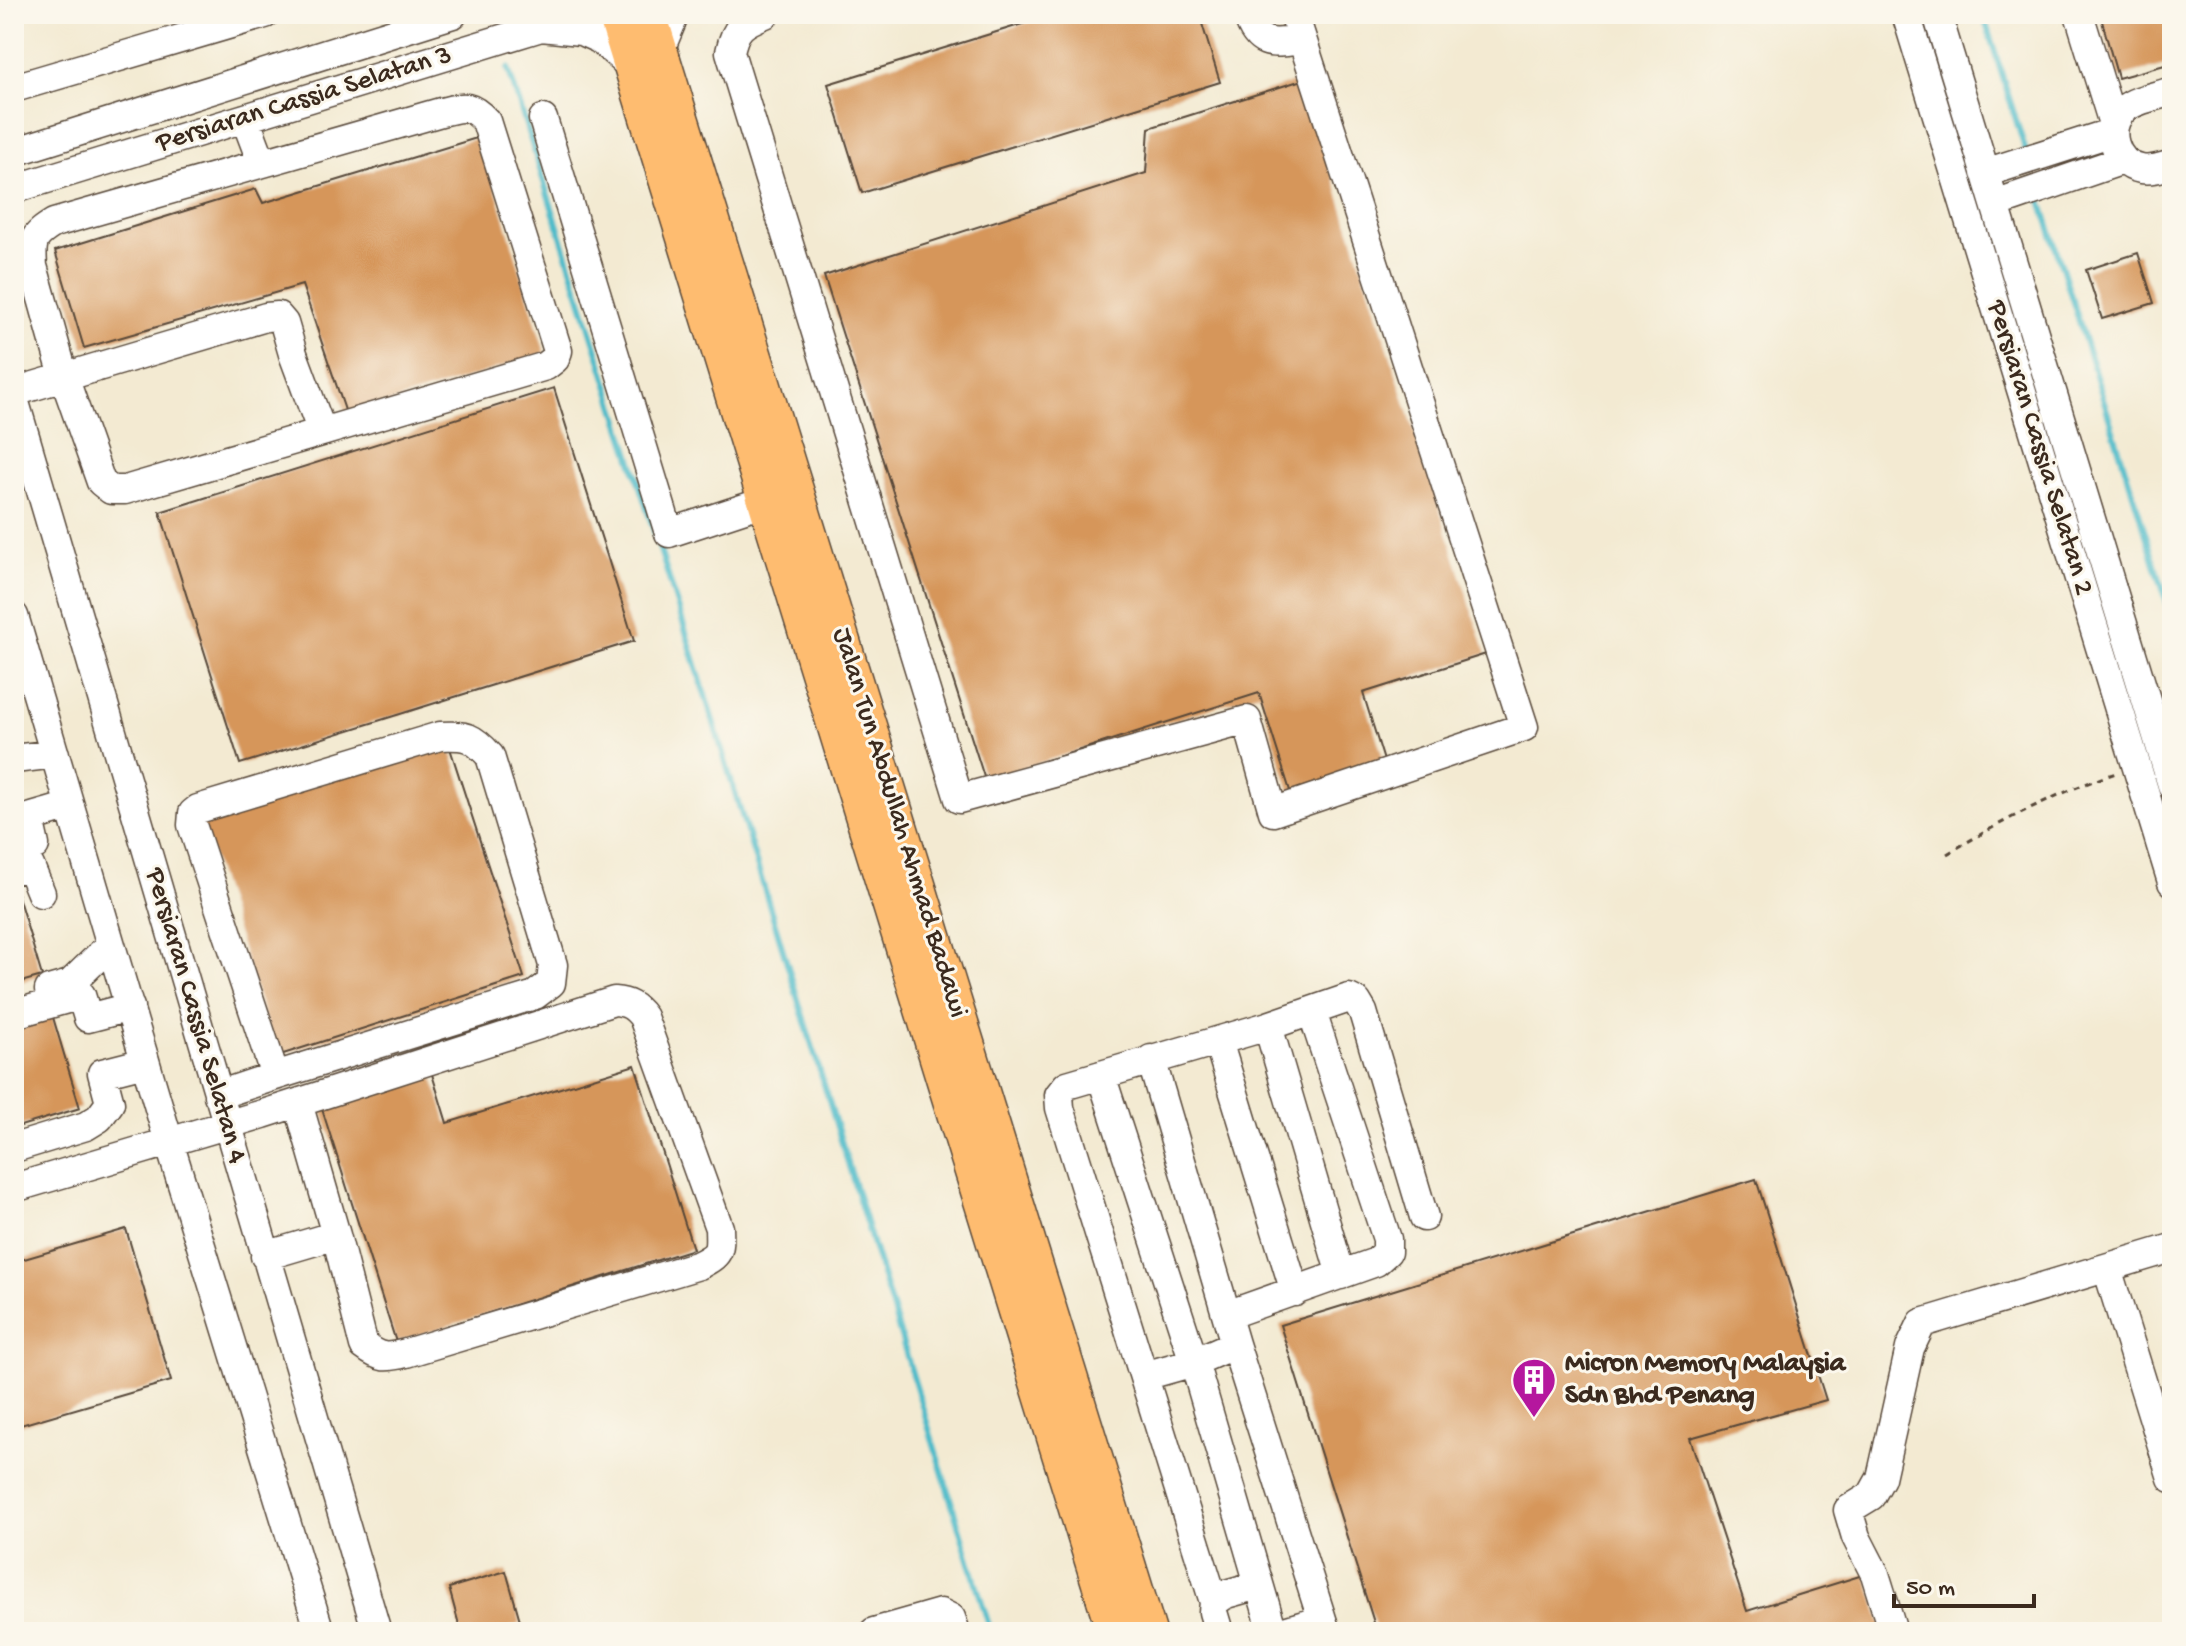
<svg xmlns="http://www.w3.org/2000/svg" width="2186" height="1646" font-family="'Gochi Hand',sans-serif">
  <rect width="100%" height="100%" fill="#fbf7ec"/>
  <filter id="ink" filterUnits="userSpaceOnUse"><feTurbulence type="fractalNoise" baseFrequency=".0125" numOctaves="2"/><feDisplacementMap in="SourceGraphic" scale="16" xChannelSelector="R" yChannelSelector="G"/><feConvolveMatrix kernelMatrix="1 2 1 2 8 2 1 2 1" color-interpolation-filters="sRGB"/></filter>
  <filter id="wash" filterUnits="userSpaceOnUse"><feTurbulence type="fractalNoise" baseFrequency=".006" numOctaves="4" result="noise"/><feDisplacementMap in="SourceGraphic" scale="32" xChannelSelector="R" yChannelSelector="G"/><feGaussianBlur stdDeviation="1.8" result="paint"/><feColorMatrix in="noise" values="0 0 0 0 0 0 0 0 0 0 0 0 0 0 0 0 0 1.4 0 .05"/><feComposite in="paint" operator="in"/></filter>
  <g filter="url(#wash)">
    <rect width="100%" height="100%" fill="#f3ead2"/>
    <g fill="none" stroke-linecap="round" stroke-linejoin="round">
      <path stroke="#4ebbc9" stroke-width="6" d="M1983,14L2026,152
        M508,68L689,642L991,1632
        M2040,197L2172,618"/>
    </g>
    <g id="blocks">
      <path fill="#d6965a" d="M1055,14H1199L1220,82L862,193L828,84Z
        M2100,14H2172V63L2118,78Z
        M1302,80L1486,654L1363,693L1385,764L1291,794L1259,693L985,780L824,276L1146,173L1149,128Z
        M480,137L545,353L347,416L302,285L84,348L55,251L256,189L263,203Z
        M2138,253L2154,303L2102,319L2086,270Z
        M554,388L634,641L240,764L160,512Z
        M448,742L524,977L277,1056L201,821Z
        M14,883L42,976L14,984Z
        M52,1014L80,1108L14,1128V1025Z
        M635,1065L693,1249L396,1342L321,1106L431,1071L447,1123Z
        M1756,1179L1826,1400L1690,1438L1747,1611L1866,1574L1884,1632H1377L1280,1325Z
        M126,1229L171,1381L14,1427V1262Z
        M506,1571L521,1624L494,1632H461L449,1588Z"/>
    </g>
  </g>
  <g filter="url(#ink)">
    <use href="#blocks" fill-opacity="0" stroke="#574739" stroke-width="2"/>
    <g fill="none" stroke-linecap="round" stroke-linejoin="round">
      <g stroke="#574739" stroke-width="31">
        <path id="minor" d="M765,14C743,23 735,27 730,52L959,799L1247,720L1273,812L1524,727L1294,14
          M1247,14C1257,48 1272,44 1302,40
          M1906,14L2172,882
          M1937,14L2172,785
          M2079,14L2114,127
          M660,50L675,14
          M14,88L265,14
          M2172,91C2158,96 2136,99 2124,109C2104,128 2114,164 2141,169C2152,171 2162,167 2172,164
          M245,118L262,163
          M543,119L669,533L766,501
          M14,152L453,14
          M1985,173L2113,132
          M14,189L541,27L581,31L599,39L632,67
          M1995,204L2123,160
          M14,392L64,377L33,266C31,240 33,236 54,223L441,112C464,107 469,103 486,121L558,351L555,359L546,366L125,490H111L101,482L64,377L266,317L278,316L284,323L293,354L322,432
          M14,399L377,1632
          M14,616L169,1142L320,1632
          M14,759L55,754
          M14,853L35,845L29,818L70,806
          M14,870L30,866L41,893
          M49,990L70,984L110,945
          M14,1014L81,995L88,1018L130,1007
          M1268,1026L1341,1275
          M1218,1041L1295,1292
          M1151,1059L1235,1344L1326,1632
          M1101,1075L1194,1362L1273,1632
          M218,1095L275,1076L535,995L551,983L553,965L490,756C472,736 467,735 440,736L198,809L193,813L192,825L275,1076
          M14,1148L86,1126L99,1118L110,1103L102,1073L145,1062
          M14,1188L263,1114L614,1001C628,1002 635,1006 643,1017L719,1228C720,1252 720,1254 699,1265L406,1353C386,1358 381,1359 364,1346L336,1235L298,1103
          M265,1256L336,1235
          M2107,1268L2172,1478
          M1227,1315L1376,1262L1387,1252V1239L1312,1012
          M1144,1376L1194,1362L1235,1344
          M1214,1602L1060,1108L1059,1095L1067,1085L1268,1026L1349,998L1357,1002L1363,1012L1424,1217
          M874,1632L941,1613L951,1618L956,1632
          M1219,1632L1213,1612L1214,1602L1226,1594L1258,1585
          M1281,1632L1322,1620
          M1893,1632L1875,1574L1856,1537L1848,1510L1871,1496L1881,1478L1910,1348L1922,1323L2172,1248"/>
      </g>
      <g stroke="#574739" stroke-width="37">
        <path id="major" d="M615,14L1114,1632
          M649,14L1149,1632"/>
      </g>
      <path stroke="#574739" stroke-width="3" stroke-dasharray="6 6" stroke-linecap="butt" d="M1947,854C2004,820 2053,794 2116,773"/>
      <use href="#minor" stroke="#fff" stroke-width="28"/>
      <use href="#major" stroke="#febc70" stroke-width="34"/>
    </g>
  </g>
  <defs>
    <g id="building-pin" transform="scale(2.3)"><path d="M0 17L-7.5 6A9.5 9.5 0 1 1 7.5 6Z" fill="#b5179e" stroke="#fbf7ec"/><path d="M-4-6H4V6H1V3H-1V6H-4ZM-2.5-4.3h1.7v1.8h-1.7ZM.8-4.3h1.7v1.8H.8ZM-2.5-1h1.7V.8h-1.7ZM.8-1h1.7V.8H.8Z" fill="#fff"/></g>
  </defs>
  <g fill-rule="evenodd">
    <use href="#building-pin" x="1534" y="1380"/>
  </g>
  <g text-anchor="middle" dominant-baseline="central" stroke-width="6" stroke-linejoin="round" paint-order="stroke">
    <g font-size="28" fill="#3b2a1e" stroke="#fbf7ec">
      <text transform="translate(304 100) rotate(-17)">Persiaran Cassia Selatan 3</text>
      <text transform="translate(2039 448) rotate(73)">Persiaran Cassia Selatan 2</text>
      <text transform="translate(899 823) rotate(73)">Jalan Tun Abdullah Ahmad Badawi</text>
      <text transform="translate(195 1016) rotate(74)">Persiaran Cassia Selatan 4</text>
    </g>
    <g font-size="28" font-weight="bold" fill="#3b2a1e" stroke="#fbf7ec" text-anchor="start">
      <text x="1565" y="1364">Micron Memory Malaysia<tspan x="1565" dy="32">Sdn Bhd Penang</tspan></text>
    </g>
  </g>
  <rect width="2186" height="1646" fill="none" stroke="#fbf7ec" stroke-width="48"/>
  <path d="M1894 1594v12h140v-12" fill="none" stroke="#3b2a1e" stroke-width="4"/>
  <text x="1906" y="1594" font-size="24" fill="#3b2a1e" stroke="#fbf7ec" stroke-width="6" paint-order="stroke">50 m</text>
</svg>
